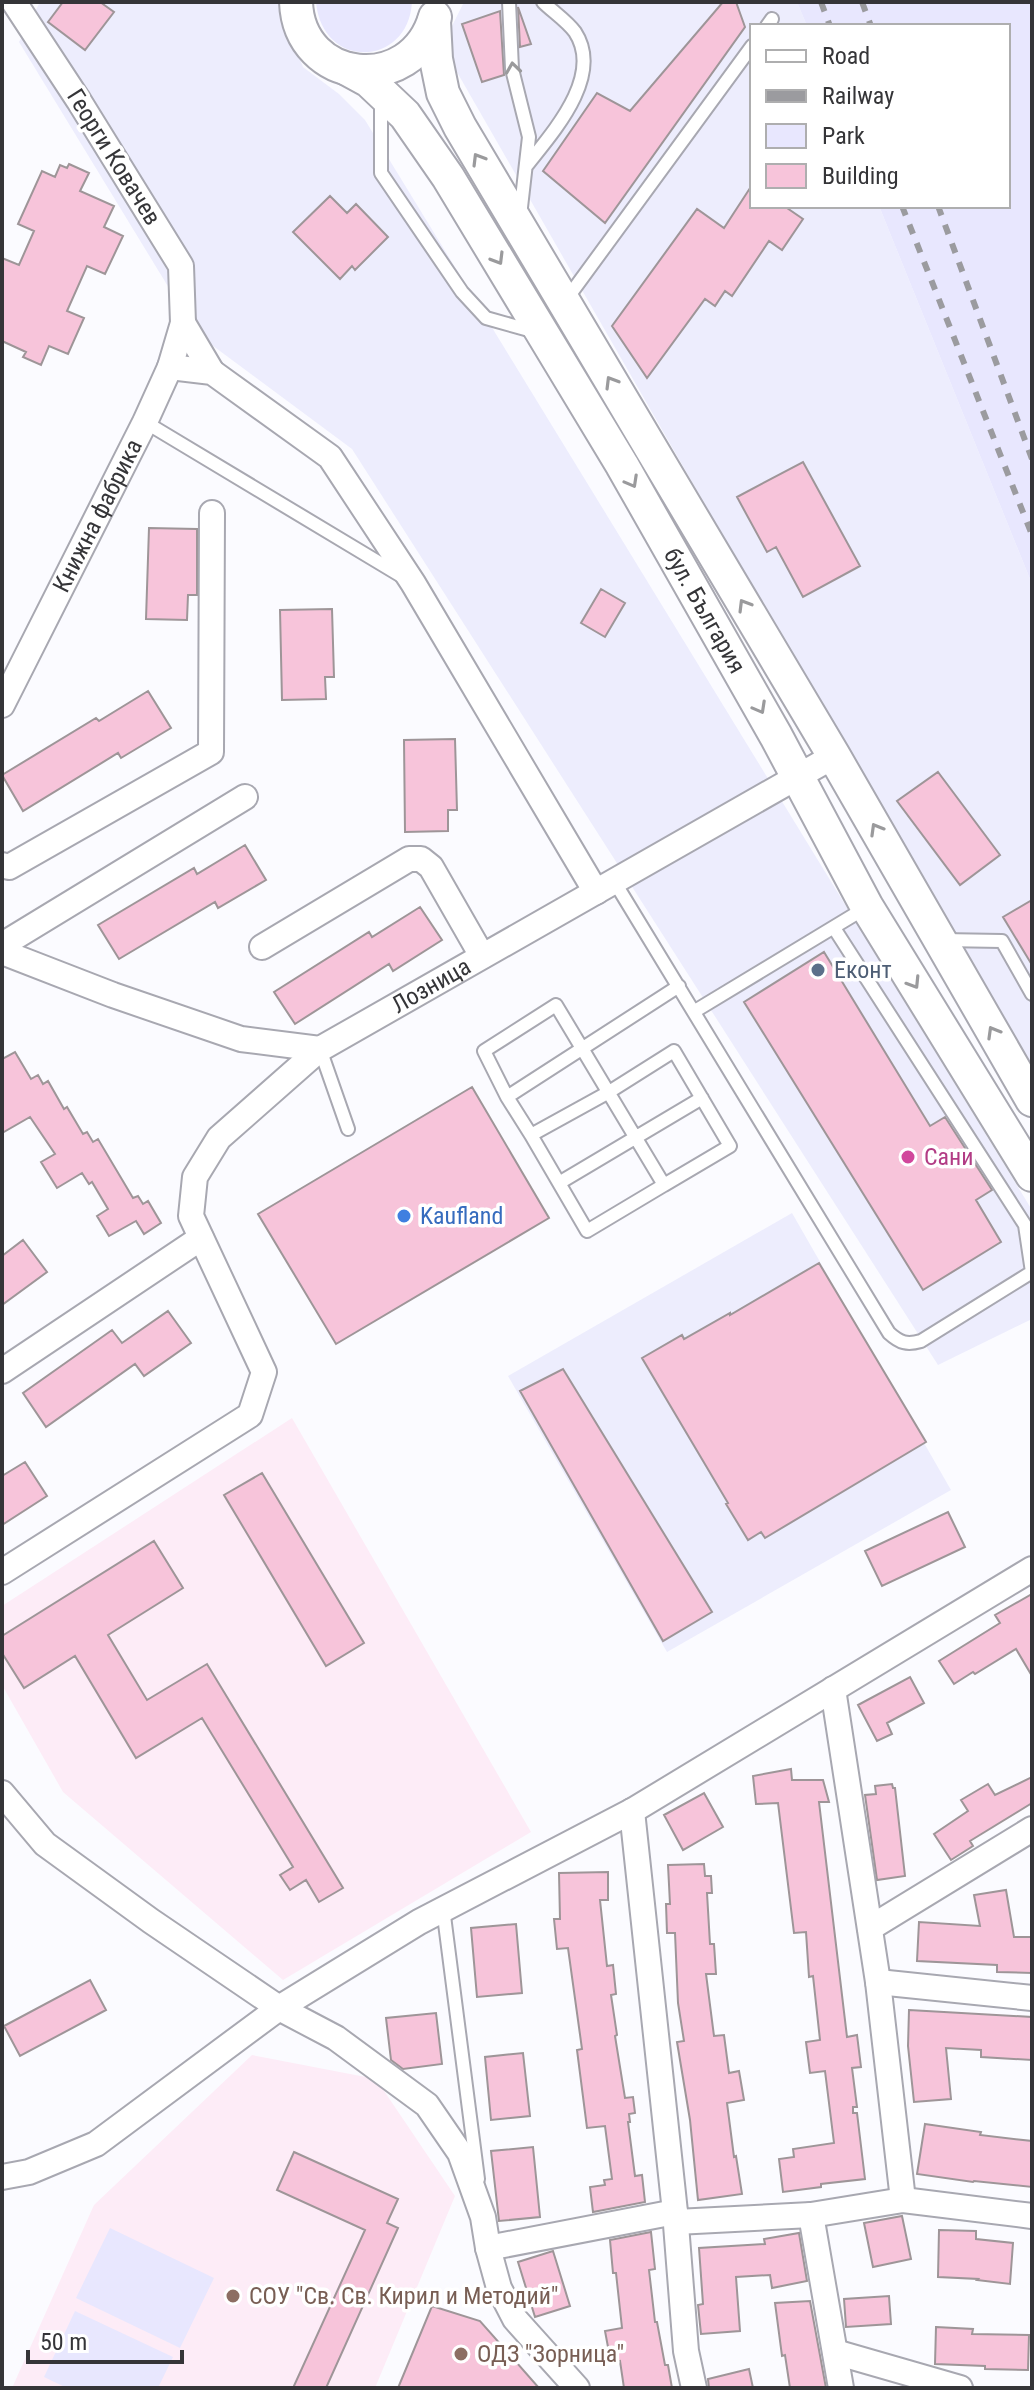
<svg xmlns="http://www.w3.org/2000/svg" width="1034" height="2390" font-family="'Roboto Condensed',sans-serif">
  <rect width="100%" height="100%" fill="#fbfbff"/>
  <path fill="#ededfd" d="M40,2H278L303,67L339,94L365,120L1032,1210V1319L938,1365L352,449L197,334L19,42Z
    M464,2H797L807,26H752V206H879L1032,584V1075L442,46Z
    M792,1213L951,1490L667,1652L508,1376Z"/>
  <path fill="#fdecf7" d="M292,1418L531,1832L283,1980L63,1792L2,1685V1606Z
    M252,2055L376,2079L455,2196L375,2388H12L94,2205Z"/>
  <path fill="#e8e7fe" d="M316,2H412C408,68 322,70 316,2Z
    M797,2H1032V584L879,206H1008V26H807Z
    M110,2228L214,2278L180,2348L76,2298Z
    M75,2311L173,2357L158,2388H67L44,2377Z"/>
  <path fill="#f7c4da" stroke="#9e9598" stroke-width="2" d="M63,2H100L114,12L85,50L48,22Z
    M723,2H736L745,27L605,223L543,171L597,93L630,111Z
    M518,7L531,44L520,47Z
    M500,11L504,75L482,82L462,24Z
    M69,164L89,173L80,191L114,206L104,227L123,236L105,274L87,266L67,311L84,318L68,354L49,346L41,365L23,357L26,352L2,341V258L19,265L34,231L18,224L42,171L55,177L60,165L67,168Z
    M752,185V206H784L803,219L782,250L769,241L732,296L725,291L715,306L705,299L647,378L612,326L697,209L724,228Z
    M330,196L347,213L356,204L388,237L355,270L352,266L340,279L293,232Z
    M803,462L860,566L803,597L776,547L767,552L737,497Z
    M149,528L197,529V595H188L187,620L146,619Z
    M601,589L625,603L605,637L581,623Z
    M332,609L334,677H325L326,699L282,700L280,610Z
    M148,691L171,728L121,758L118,753L23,811L2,775L96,718L99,721Z
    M455,739L457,810H448V831L405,832L404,740Z
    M938,772L1000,855L960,885L897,801Z
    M245,845L266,880L218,908L215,902L119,959L98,925L194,868L197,874Z
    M1032,900V965L1003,917Z
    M420,907L442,940L393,971L389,964L295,1024L274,992L369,932L372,937Z
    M824,952L930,1126L945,1117L992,1190L976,1200L1001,1242L923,1290L744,1002Z
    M15,1052L31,1079L38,1075L43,1084L48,1081L64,1109L67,1107L83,1134L87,1132L93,1142L98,1139L133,1198L138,1196L143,1204L148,1201L161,1223L144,1234L136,1221L109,1236L97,1216L108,1209L92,1182L89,1184L82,1173L57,1188L41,1162L55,1154L30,1117L2,1133V1059Z
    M472,1087L549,1218L336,1344L258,1214Z
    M23,1240L47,1272L2,1305V1256Z
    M819,1263L926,1442L765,1538L761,1532L748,1540L726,1504L728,1503L642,1358L682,1335L684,1339L730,1313V1315Z
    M168,1311L191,1343L144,1376L135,1364L46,1427L23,1393L112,1330L122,1343Z
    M563,1369L712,1612L663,1641L520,1391Z
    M25,1462L47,1496L2,1525V1476Z
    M262,1473L364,1643L326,1666L224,1495Z
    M948,1512L965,1547L882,1586L865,1551Z
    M154,1541L183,1588L108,1635L147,1700L207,1664L343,1888L319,1902L306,1880L290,1890L280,1875L293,1867L202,1718L136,1758L75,1656L24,1688L2,1653V1636Z
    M1032,1594V1676L1016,1649L975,1674L973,1672L954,1684L939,1661L1000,1623L995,1615Z
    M910,1677L924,1703L887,1723L892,1734L877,1741L858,1705Z
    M791,1769L792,1780H823L829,1802H819L847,2037L857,2035L861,2067L852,2068L857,2107H853V2113H857L865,2179L821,2184V2187L783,2192L779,2159L794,2157L793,2149L834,2143L825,2071L810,2073L806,2042L820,2040L813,1976L809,1977L806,1932L794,1933L778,1803L756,1804L753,1776Z
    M1032,1777V1803L970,1841L973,1846L951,1860L934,1834L968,1811L961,1800L988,1784L995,1795Z
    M892,1784L893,1788H895L905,1876L877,1880L865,1795L876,1794L875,1786Z
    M704,1793L723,1827L683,1850L664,1815Z
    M704,1864L705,1876H711L712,1893H707L710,1944H714L716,1974H706L714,2036L724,2035L729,2073L739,2071L744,2100L727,2103L734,2157L736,2156L742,2194L698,2200L690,2120L677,2042L684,2041L678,2003L675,1933H667L666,1904H670L668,1865Z
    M608,1872V1900H600L607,1966L613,1965L616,1994L611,1995L617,2035L615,2036L625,2098L633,2097L635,2113L629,2114L630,2122H628L635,2176L642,2175L645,2202L593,2212L590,2187L605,2185L604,2180L612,2179L605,2126L587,2128L577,2050L582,2049L568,1948L557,1949L554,1919H560L559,1873Z
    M1006,1890L1014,1937H1032V1973L997,1972V1965L917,1961L919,1922L980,1926L974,1895Z
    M516,1924L522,1993L477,1997L471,1928Z
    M90,1980L106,2010L20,2056L4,2026Z
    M909,2010L1032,2017V2060L981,2057V2050L946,2048L951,2099L914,2102L908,2046Z
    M436,2013L442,2064L403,2069L391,2060L386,2018Z
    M523,2053L530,2116L491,2120L485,2057Z
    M925,2124L981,2132L980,2135L1032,2141V2187L974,2181L973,2182L917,2174Z
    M533,2147L540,2217L499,2221L491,2151Z
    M294,2152L398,2199L387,2223L398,2228L326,2388H293L365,2230L277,2190Z
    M902,2216L911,2259L873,2267L864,2223Z
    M939,2230L976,2231V2239L1013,2243L1010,2284L977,2280L978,2279L938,2277Z
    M651,2232L655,2269L649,2270L655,2322H657L665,2365H668L672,2388H624L620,2361L611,2363L605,2331L622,2328L616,2273H613L610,2240Z
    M799,2233L807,2281L772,2288L770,2275L736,2277L740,2331L701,2334L698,2305L703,2304L699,2248L765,2244L764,2239Z
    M553,2251L570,2306L535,2317L518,2262Z
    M889,2296L891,2324L846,2327L844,2299Z
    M810,2301L826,2388H790L785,2355L782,2356L775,2303Z
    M432,2306L480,2321L539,2388H398Z
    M936,2327L973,2329L972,2334L1029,2335L1028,2370L985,2369V2366L935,2364Z
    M749,2369L753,2388H709L708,2379Z"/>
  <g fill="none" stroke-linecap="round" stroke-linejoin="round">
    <g stroke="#a8a8b1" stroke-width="16">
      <path id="service" d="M509,2L512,69L529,137L520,216
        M767,26L772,19
        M381,99V173L462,292L486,318L536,332
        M527,165C553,132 604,76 575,32C567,21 552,11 543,2
        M566,300L752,46
        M145,422L403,577
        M614,881L889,1333C900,1343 907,1345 921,1341L1032,1272
        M834,928L1025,1225L1032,1272
        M942,940L1002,941L1032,994
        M695,1011L867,907
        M320,1049L348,1129
        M507,1097L679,986
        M531,1135L507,1097L484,1051L556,1005L664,1185L730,1146L674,1051L609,1092L531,1135L587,1231L664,1185
        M559,1183L702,1098
        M443,1908L478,2179"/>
    </g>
    <g stroke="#a8a8b1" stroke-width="28">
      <g id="minor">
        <path d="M183,323L212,372"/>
        <path d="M170,367L212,372L330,457L413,583L596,892"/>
        <path id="s1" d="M2,705L145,422L170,367L183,323L181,266L79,101L14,2"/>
        <path d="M2,865L9,867L211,752L212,513"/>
        <path d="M2,945L245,797"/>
        <path d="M262,947L409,859H421L431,867L482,956"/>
        <path id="s2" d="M2,952L113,995L241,1039L320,1049L834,756"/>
        <path d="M2,1371L201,1238"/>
        <path d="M2,1572L250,1415L264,1372L191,1216L195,1177L219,1138L320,1049"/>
        <path d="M833,1689L878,1982L903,2200"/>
        <path d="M2,1793L45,1844L151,1921L279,2008L336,2038L427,2105L460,2153L483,2217L488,2248L499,2288L515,2319L577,2388"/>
        <path d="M632,1811L675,2212L686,2351L694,2388"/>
        <path d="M870,1928L1032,1829"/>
        <path d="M878,1982L1032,1998"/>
        <path d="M2,2177L29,2172L96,2144L279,2008L419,1922L632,1811L1032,1569"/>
        <path d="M811,2215L841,2388"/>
        <path d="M676,2222L811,2215L903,2200L1032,2216"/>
        <path d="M488,2248L675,2212"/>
        <path d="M835,2352L960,2388"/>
      </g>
    </g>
    <g stroke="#a8a8b1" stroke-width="36">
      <g id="secondary">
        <path d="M296,2C299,85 412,97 435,17"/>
        <path d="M434,21L436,59L443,93L460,127L834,756L1032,1100"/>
        <path id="s3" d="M347,69L369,81L405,115L448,177L622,465L776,736L867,907L1032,1175"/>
      </g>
    </g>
    <use href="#service" stroke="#fff" stroke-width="12"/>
    <use href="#minor" stroke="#fff" stroke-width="24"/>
    <use href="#secondary" stroke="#fff" stroke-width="32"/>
    <path stroke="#9b9b9f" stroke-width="6" stroke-dasharray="10 10" stroke-linecap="butt" d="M821,2L830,26
      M862,2L871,26
      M902,206L1032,535
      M938,206L1032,459"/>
  </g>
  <defs><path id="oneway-chevron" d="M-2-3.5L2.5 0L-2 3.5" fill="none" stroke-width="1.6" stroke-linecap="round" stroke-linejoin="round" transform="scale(2)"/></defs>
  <g stroke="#9a9a9c">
    <use href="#oneway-chevron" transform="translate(513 68) rotate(-98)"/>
    <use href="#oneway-chevron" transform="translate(478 159) rotate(-121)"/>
    <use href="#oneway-chevron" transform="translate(498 259) rotate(59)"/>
    <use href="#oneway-chevron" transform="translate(611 382) rotate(-121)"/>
    <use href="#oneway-chevron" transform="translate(632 482) rotate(61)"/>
    <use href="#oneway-chevron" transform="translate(744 605) rotate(-121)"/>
    <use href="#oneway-chevron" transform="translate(760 708) rotate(61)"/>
    <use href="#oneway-chevron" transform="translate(876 829) rotate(-120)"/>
    <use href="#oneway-chevron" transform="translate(914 983) rotate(58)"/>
    <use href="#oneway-chevron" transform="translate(993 1032) rotate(-120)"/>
  </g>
  <circle fill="#5c6f8a" stroke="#fff" stroke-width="3" cx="818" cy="970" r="8"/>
  <circle fill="#d1479c" stroke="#fff" stroke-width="3" cx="908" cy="1157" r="8"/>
  <circle fill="#3f7fe0" stroke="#fff" stroke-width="3" cx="404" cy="1216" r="8"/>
  <g fill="#8d6e63" stroke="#fff" stroke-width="3">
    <circle cx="233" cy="2296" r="8"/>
    <circle cx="461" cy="2354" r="8"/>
  </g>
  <g text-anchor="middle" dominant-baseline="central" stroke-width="7" stroke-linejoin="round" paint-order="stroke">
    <g font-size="24" fill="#353538" stroke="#fff">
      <text transform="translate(114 157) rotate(58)">Георги Ковачев</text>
      <text stroke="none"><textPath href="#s1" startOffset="212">Книжна фабрика</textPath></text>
      <text stroke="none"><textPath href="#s3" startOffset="654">бул. България</textPath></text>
      <text stroke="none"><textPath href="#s2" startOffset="462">Лозница</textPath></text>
    </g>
    <g font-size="24" fill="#4e5e75" stroke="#fff" text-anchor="start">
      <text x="834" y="970">Еконт</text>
    </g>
    <g font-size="24" fill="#b23c85" stroke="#fff" text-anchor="start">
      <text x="924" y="1157">Сани</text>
    </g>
    <g font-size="24" fill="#366cbe" stroke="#fff" text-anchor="start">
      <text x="420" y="1216">Kaufland</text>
    </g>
    <g font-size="24" fill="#785e54" stroke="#fff" text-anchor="start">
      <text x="249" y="2296">СОУ "Св. Св. Кирил и Методий"</text>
      <text x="477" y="2354">ОДЗ "Зорница"</text>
    </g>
  </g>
  <rect width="1034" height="2390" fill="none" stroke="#353538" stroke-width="8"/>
  <rect x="750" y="24" width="260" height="184" fill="#ffffff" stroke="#aeaeaf" stroke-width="2"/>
  <rect x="766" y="50" width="40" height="12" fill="#ffffff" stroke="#aeaeaf" stroke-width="2"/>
  <text x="822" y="64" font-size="24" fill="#353538">Road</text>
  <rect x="766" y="90" width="40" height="12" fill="#9b9b9f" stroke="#aeaeaf" stroke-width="2"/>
  <text x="822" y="104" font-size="24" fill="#353538">Railway</text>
  <rect x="766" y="124" width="40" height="24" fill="#e8e7fe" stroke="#aeaeaf" stroke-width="2"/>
  <text x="822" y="144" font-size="24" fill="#353538">Park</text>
  <rect x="766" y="164" width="40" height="24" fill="#f7c4da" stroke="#aeaeaf" stroke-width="2"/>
  <text x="822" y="184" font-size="24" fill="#353538">Building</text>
  <path d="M28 2350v12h154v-12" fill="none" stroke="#353538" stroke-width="4"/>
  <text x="40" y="2350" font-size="24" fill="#353538" stroke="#ffffff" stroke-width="6" paint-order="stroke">50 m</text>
</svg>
